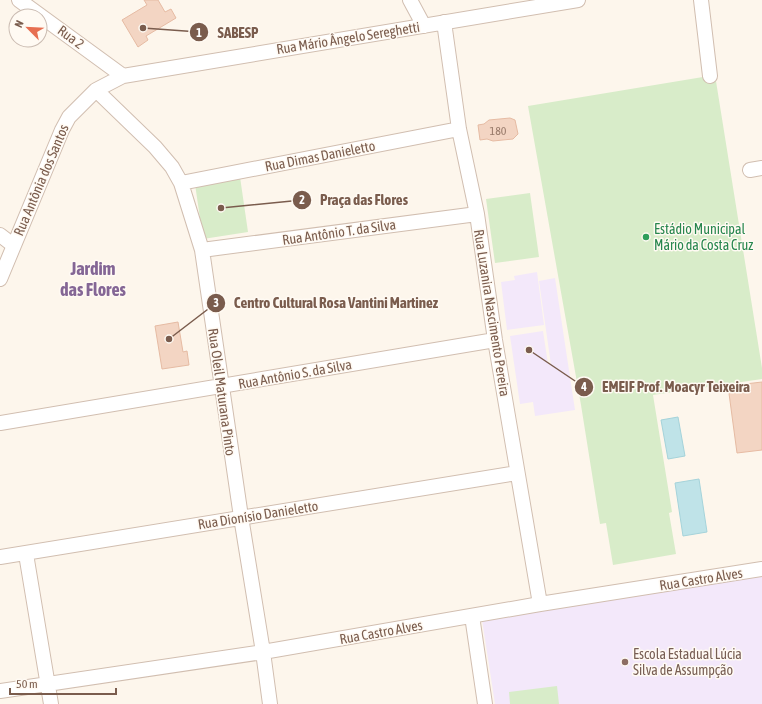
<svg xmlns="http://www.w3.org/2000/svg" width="762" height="704" font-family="'Asap Condensed',sans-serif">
  <rect width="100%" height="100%" fill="#fdf6ec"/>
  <path fill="#f3e8fa" d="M537,272L544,325L507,330L501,282L515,280L514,276Z
    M555,278L575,410L535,416L533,402L520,404L510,336L543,331L548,364L551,365L539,281Z
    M762,575V704H495L482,620Z"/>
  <path fill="#d8ecc9" d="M715,75L762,368V379L653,395L672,512L669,513L676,554L613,565L606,523L600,524L581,405L528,106Z
    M240,177L248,232L203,239L195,184Z
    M530,193L539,257L495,263L486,199Z
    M557,686L559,704H510L509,692Z"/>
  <path fill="#bfe3e8" stroke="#a5d3da" d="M678,417L685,456L668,459L661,420Z
    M699,479L707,532L683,536L675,483Z"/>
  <path fill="#f3d5c3" stroke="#e6bba3" d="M144,0H158L165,12L171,9L176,18L146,36L148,40L138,47L122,20L147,5Z
    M510,118L515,120L518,134L513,139L493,141L487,139L480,140L478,125L484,124L489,120Z
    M178,322L183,352L187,351L189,365L162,369L155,326Z
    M762,382V450L737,453L728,386Z"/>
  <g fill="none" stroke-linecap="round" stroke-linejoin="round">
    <g stroke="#d1beb0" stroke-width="16">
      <path id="street" d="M19,0L123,76
        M410,0L424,26
        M701,0L710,76
        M444,22L459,129L477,214L495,340L540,604
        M96,90L155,147L172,167L181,183L202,250L241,517L263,652L270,704
        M750,170L762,168
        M181,183L459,129
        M0,235L13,245
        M202,250L477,214
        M0,279L62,130L69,117L96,90L123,76L578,0
        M0,423L495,340
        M26,554L51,704
        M0,557L517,473
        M472,616L485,704
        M0,691L263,652L540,604L762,569"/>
    </g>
    <use href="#street" stroke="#fff" stroke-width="14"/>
  </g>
  <circle fill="#2e9e5b" stroke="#fffaf3" stroke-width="1.5" cx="646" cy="237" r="4"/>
  <circle fill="#8d6e63" stroke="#fffaf3" stroke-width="1.5" cx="625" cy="662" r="4"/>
  <g text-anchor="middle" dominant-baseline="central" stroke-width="3" stroke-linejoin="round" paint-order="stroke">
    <g font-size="12" fill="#987a6a">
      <text x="498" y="131">180</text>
    </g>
    <g font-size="14" fill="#7a5c4d" stroke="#fffaf3">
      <text transform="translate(71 37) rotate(36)">Rua 2</text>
      <text transform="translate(348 38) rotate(-9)">Rua Mário Ângelo Sereghetti</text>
      <text transform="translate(320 156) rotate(-11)">Rua Dimas Danieletto</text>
      <text transform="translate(41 180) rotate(-67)">Rua Antônia dos Santos</text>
      <text transform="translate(339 232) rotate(-8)">Rua Antônio T. da Silva</text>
      <text transform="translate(492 313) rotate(81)">Rua Luzanira Nascimento Pereira</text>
      <text transform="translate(295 374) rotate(-10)">Rua Antônio S. da Silva</text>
      <text transform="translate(222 392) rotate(82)">Rua Oleil Maturana Pinto</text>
      <text transform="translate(258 515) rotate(-9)">Rua Dionísio Danieletto</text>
      <text transform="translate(701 579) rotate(-9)">Rua Castro Alves</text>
      <text transform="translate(381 632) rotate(-10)">Rua Castro Alves</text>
    </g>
    <g font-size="14" fill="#27864d" stroke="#fffaf3" text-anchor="start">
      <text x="654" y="229">Estádio Municipal<tspan x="654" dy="16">Mário da Costa Cruz</tspan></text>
    </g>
    <g font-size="14" fill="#785e54" stroke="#fffaf3" text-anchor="start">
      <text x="633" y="654">Escola Estadual Lúcia<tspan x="633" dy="16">Silva de Assumpção</tspan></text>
    </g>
    <g font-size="18" font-weight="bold" fill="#846695" stroke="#fffaf3">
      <text x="93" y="268">Jardim<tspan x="93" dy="21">das Flores</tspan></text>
    </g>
  </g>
  <path fill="none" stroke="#7a5c4d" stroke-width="1.5" d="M143 28L199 32M221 208L302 200M169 339L216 303M529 350L584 387"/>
  <g fill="#7a5c4d" stroke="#fffaf3" stroke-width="1.5">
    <circle cx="143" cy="28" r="4"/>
    <circle cx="221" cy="208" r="4"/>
    <circle cx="169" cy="339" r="4"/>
    <circle cx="529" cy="350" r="4"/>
    <circle cx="199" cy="32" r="10"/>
    <circle cx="302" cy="200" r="10"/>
    <circle cx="216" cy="303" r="10"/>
    <circle cx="584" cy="387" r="10"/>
  </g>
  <g font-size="12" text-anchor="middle" font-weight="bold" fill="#fff">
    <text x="199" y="37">1</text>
    <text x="302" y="204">2</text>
    <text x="216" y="307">3</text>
    <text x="584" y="391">4</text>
  </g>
  <g font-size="15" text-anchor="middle" font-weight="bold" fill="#7a5c4d" stroke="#fffaf3" stroke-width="3" stroke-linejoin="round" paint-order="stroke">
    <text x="238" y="38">SABESP</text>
    <text x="364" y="205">Praça das Flores</text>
    <text x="336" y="308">Centro Cultural Rosa Vantini Martinez</text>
    <text x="676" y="392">EMEIF Prof. Moacyr Teixeira</text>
  </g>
  <g transform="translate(28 28) rotate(294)"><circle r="19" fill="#fffaf3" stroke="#cabbb1"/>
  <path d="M0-3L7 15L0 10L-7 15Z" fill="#e76f51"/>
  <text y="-6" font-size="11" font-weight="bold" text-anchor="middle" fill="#7a5c4d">N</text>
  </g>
  <path d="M10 688v6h106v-6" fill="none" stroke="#7a5c4d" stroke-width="2"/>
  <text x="16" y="688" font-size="12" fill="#7a5c4d" stroke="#fffaf3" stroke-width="3" paint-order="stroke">50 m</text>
</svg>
